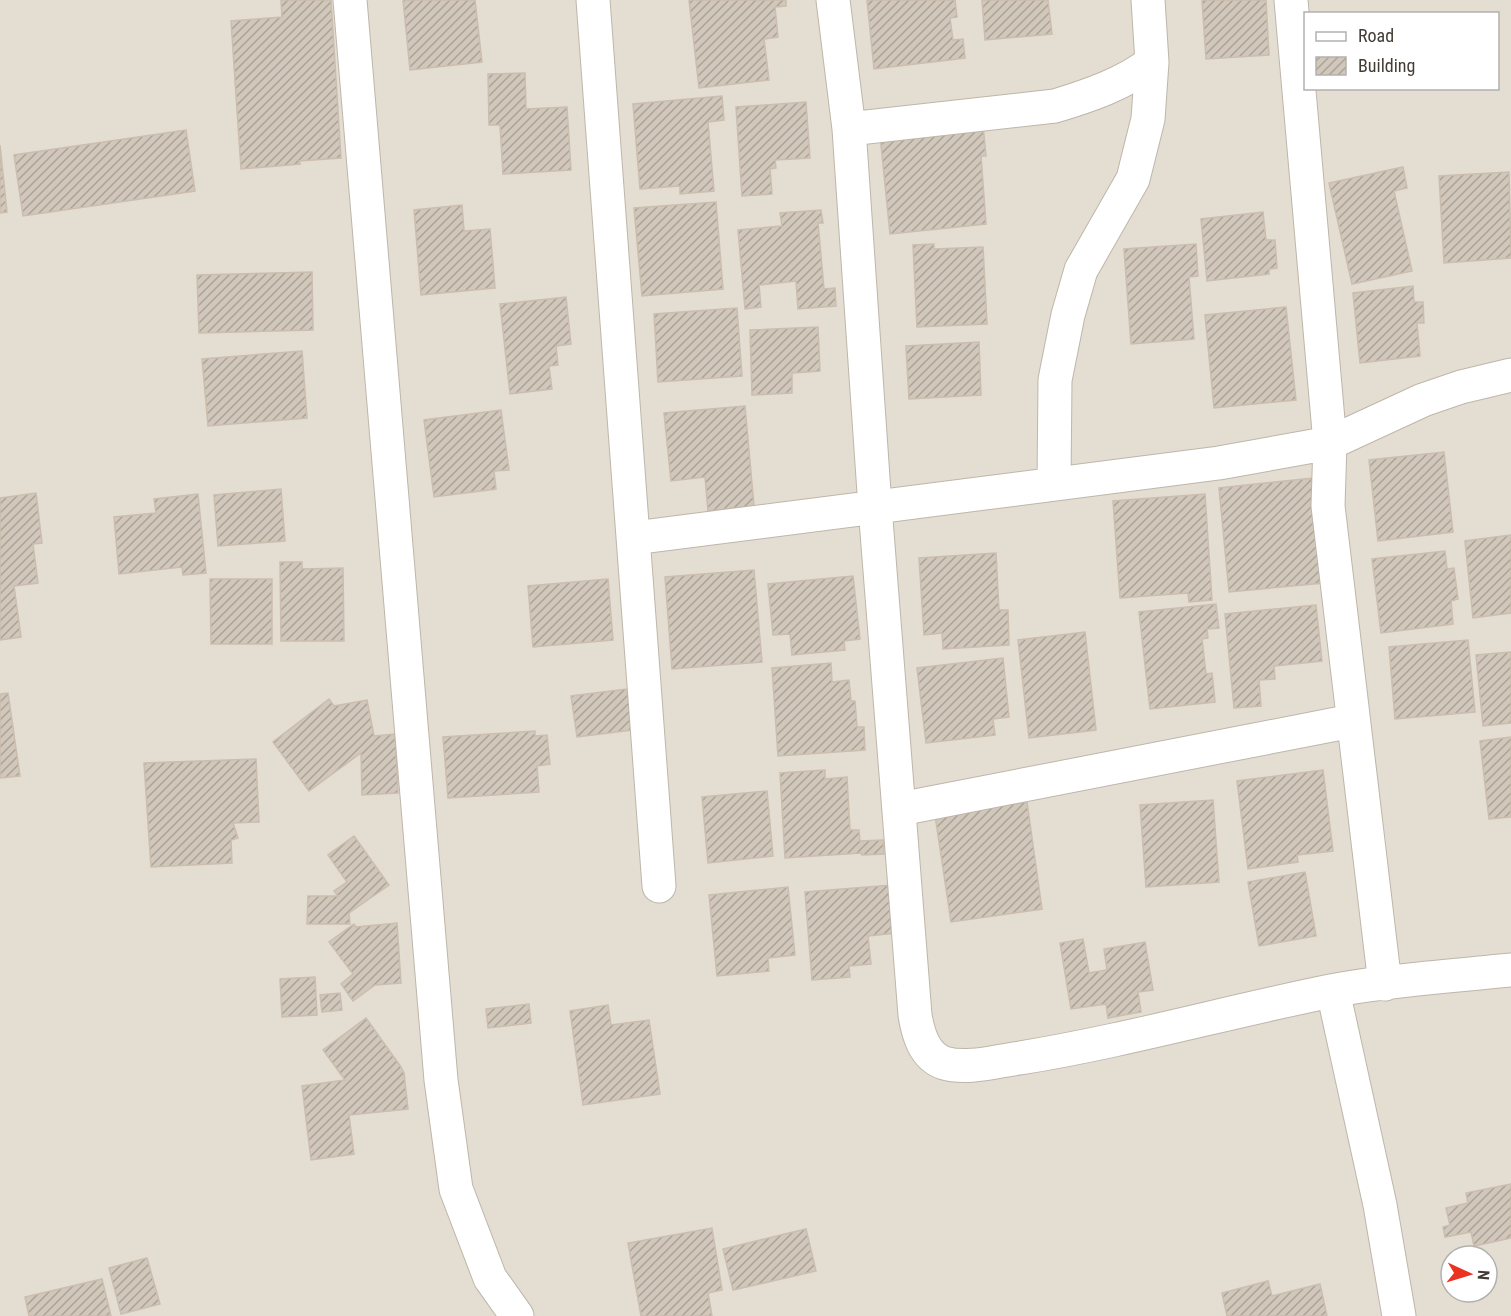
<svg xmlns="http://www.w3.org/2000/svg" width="1511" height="1316" font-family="'Roboto Condensed',sans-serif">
  <defs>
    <pattern id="building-hatch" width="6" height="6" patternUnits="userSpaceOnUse" patternTransform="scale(1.5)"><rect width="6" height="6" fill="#d1c7ba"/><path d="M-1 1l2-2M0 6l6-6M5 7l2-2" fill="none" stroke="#aba398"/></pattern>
  </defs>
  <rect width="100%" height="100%" fill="#f0ece4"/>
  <path fill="#e4ddd2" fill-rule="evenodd" d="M0,0H1511V1316H0ZM1306,14H1498V88H1306ZM1451,1256H1487V1292H1451Z"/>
  <path fill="url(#building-hatch)" stroke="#cbbeae" stroke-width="1.5" d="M281,0H331L341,158L299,161L300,164L241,169L231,21L282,17Z
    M403,0H475L482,62L410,70Z
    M689,0H786V6L775,7L778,37L764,39L769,80L699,88Z
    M867,0H955L957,17L950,18L953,40L963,39L965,58L874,69Z
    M982,0H1048L1052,34L985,40Z
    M1202,0H1266L1269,55L1206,59Z
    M525,73L526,109L567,107L571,170L503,174L500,125H489L488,74Z
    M722,96L724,120L708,122L714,191L680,194V186L640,189L633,104Z
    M806,102L810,158L775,160L776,168L770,169L772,194L742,196L736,107Z
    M983,125L986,156H981L986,224L890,234L880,135Z
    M186,130L195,191L23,216L14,155Z
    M0,145L7,212L0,213Z
    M1403,167L1407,188L1394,191L1412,271L1352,284L1329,183Z
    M1509,172L1511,258L1444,263L1439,176Z
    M716,202L723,289L642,296L634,208Z
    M462,205L464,231L490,229L495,288L421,295L414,210Z
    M821,210L823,223H818L824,289L835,288L836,306L798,309L796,281L759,285L761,307L745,309L738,230L782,226L780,213Z
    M1263,212L1266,240H1275L1277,268L1269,269V274L1207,281L1201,219Z
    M934,244V249L983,247L987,324L917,327L913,245Z
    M1196,244L1198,276L1189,277L1194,339L1131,344L1124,249Z
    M312,272L313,330L199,333L197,275Z
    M1413,286L1414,302H1423L1424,323H1417L1420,356L1360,363L1353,293Z
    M566,297L571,344L556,346L558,365L549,366L552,389L510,394L500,304Z
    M1286,307L1296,400L1214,408L1205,315Z
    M737,308L742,376L658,382L654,314Z
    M818,327L820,371L792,373V393L752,395L750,330Z
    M979,342L981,395L909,399L906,346Z
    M302,351L307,418L208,426L202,359Z
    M745,406L754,506L708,511L705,477L671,481L664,413Z
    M501,410L509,470L494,471L496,489L434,497L424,420Z
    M1444,452L1453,532L1378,541L1369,460Z
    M1313,478L1324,583L1229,592L1219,488Z
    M281,489L285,541L218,546L214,495Z
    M36,493L42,543L33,544L38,583L14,586L21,637L0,640V498Z
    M198,494L206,573L183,575L182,567L119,574L114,517L156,513L154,499Z
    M1205,494L1212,600L1189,602L1188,593L1120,598L1113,501Z
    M1511,535V613L1473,618L1465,541Z
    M1445,551L1447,569L1454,568L1458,599L1451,601L1453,624L1381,633L1372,559Z
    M996,553L999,610H1008L1009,645L943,649L942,633L924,635L919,558Z
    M280,562H302V569L343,568L344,641H281Z
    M754,570L762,662L672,669L665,577Z
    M853,576L860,639L844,641L845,650L792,655L790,634L773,635L768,584Z
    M210,579H272V644H211Z
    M608,579L613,640L533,647L528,586Z
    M1216,604L1219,628L1207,629L1208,638L1202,639L1206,674L1212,673L1215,702L1150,709L1139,612Z
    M1316,605L1322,661L1274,666L1275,679L1259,680L1261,706L1234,708L1225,614Z
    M1085,632L1096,730L1029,738L1018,640Z
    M1468,640L1475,712L1395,719L1389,647Z
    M1511,652V723L1483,726L1476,655Z
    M1003,658L1009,717L993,719L995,735L926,743L917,668Z
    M831,663L832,682L849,680L851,701H855L857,727H864L865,750L778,756L772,668Z
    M627,689L632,730L577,737L571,696Z
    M8,693L20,776L0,778V694Z
    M329,699L334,706L367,700L374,736L395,734L398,793L362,795L361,753L309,791L273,742Z
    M535,731V736L547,735L550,764L537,766L539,792L448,798L443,737Z
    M1511,737V817L1489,819L1480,741Z
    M256,759L259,822L233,823L238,838L231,840L232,863L151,867L144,763Z
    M825,770V779L847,777L850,830H859L860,841L883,840L884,854L862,855L861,853L785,858L780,773Z
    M1323,770L1333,851L1297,855L1298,862L1248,869L1237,781Z
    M767,791L773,856L708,863L702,797Z
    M1213,800L1219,882L1146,887L1140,805Z
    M1027,802L1042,909L951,922L935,815Z
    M354,836L389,885L349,913L350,924H307L308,896H338L334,891L347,882L328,855Z
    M1305,872L1316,936L1259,946L1248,882Z
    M892,885L896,933L868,936L871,964L849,966L850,977L812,980L805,892Z
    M788,887L795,955L768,958L769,971L717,976L709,895Z
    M397,923L401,983L375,985L353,1001L341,984L353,974L329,942L354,924L356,927Z
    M1083,939L1089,973L1107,970L1104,949L1145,942L1153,990L1138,992L1141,1012L1108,1018L1106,1004L1071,1009L1060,943Z
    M315,977L317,1015L282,1017L280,979Z
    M340,993L342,1010L322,1012L320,995Z
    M529,1004L531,1023L488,1028L486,1009Z
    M608,1005L611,1025L649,1020L660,1094L583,1105L570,1011Z
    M366,1018L401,1067L404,1073L408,1109L349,1115L354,1154L311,1160L302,1086L345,1080L323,1050Z
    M1511,1184V1238L1474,1246L1471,1232L1445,1237L1443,1227L1450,1225L1446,1208L1468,1203L1466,1193Z
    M712,1228L722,1290L708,1293L712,1316H641L628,1243Z
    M806,1229L816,1271L733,1290L723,1249Z
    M147,1258L160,1304L121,1314L109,1268Z
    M102,1279L111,1316H29L25,1297Z
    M1268,1281L1272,1296L1320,1284L1327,1316H1227L1222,1293Z"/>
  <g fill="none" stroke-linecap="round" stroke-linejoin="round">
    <g stroke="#beb6aa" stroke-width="35">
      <path id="minor" d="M350,0L441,1080L456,1189L490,1278L517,1316
        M593,0L659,886
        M833,0L849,129L875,507L915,1015C918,1034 924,1056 944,1063C968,1070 996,1061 1020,1058C1125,1041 1227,1012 1331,991C1388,980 1453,976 1511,970
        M1291,0L1330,443L1328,506L1385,984
        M849,129L1055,106C1088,96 1124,84 1152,62L1148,0
        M1054,484L1055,380L1068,315L1081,270L1133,179L1148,119L1152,62
        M634,538L1219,463L1330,443L1423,400L1461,387L1511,375
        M900,809L1352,721
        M1333,991L1380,1205L1399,1316"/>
    </g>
    <use href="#minor" stroke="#fff" stroke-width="33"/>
  </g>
  <rect x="1304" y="12" width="195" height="78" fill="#ffffff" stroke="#b3b1ae" stroke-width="1.5"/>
  <rect x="1316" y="32" width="30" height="9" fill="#ffffff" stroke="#b3b1ae" stroke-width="1.5"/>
  <text x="1358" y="42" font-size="18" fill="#423c34">Road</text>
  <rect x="1316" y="57" width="30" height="18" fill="url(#building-hatch)" stroke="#b3b1ae" stroke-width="1.5"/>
  <text x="1358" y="72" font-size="18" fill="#423c34">Building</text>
  <g transform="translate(1469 1274) rotate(94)"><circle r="28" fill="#ffffff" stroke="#b3b1ae" stroke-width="1.5"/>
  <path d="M0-4.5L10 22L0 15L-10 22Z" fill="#ea3321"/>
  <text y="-9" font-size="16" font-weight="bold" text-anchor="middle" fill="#423c34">N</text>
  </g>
</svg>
